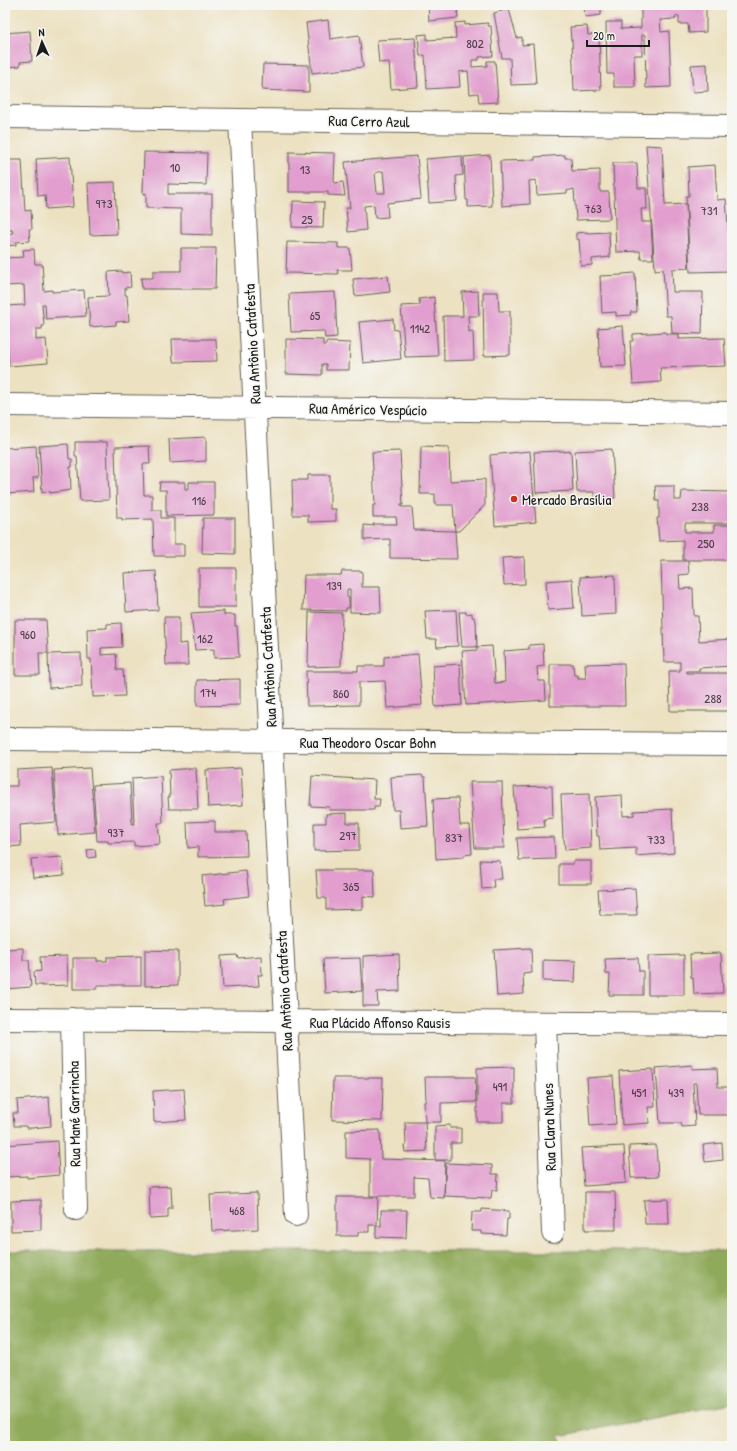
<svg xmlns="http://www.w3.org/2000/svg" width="737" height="1451" font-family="'Patrick Hand',sans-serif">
  <rect width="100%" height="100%" fill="#f6f6f2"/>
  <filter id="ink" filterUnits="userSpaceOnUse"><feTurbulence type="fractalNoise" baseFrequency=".025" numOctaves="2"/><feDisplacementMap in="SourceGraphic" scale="8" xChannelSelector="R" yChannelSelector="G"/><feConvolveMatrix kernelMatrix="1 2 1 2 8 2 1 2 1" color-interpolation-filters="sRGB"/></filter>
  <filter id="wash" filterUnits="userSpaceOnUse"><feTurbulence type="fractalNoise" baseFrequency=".012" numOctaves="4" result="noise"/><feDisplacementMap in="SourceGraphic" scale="16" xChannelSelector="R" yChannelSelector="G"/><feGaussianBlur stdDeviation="0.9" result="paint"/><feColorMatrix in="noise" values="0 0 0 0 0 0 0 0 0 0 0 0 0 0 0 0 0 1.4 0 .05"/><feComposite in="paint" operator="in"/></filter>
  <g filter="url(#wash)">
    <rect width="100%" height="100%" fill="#ece1c1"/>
    <path fill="#90aa5b" stroke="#56633c" d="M5,1251H732V1403L559,1436L562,1446H5Z"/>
    <g id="blocks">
      <path fill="#e19ece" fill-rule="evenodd" d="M428,5H457L458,18L429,21Z
        M584,5H601V15L585,17Z
        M641,5H706V32L689,33L688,24H679V16L675,17L676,19L660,20L661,32L669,31L671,87L646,88L645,35H642V55H634L635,87H614V74H607L606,22H621V29L641,28Z
        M509,9L517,38L522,37V45L533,44L536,84L511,85L510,58H502L494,13Z
        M328,20L330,39L359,35L363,67L312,73L306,23Z
        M465,22V25L488,23V26H491L493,56L479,57V60H472V67L487,66V61H495L498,102L479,103L478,93L470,94L468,71L459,72L460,87L427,89L425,55L420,56L418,35L427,34V40L456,38L455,23Z
        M587,26L588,35L599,34L601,90L574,91L572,40H571L570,27Z
        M30,31L32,61L20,62V66L8,67L5,33Z
        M415,38L418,87L391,89L389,62L379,63L377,40Z
        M263,64L309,65V92L262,90Z
        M707,64L708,91L693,92L691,65Z
        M646,145L662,146L665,205L686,204L689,268L672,269L673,292H703L702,334L672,333L671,316H666L663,269L655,270Z
        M144,152L207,153L206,185L168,184V194H212V235L181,234V209L146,208V193L143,194Z
        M289,152L335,153L334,183L343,182L345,196L328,195V192H289Z
        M490,155L492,206L468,207V200H466L464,157Z
        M565,155V158H571L572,171L600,170V192H609L610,219L576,220L574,189L567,191V193L537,195L536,180L529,181L530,204L502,206L500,161L535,160V157Z
        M417,156L421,199L387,203L388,217L375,218L374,205L364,206L366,230L348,232L346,208H350L345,162ZM383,171L385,193H377L375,173Z
        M462,156L463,175L456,176L457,201L429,203L426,159Z
        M70,157L73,207L46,209L45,195L38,196L36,159Z
        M5,160H22L25,211L31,210L32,229H29L30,241L16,242V245L6,246L5,234L13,233L12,230H5Z
        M613,163H637L638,188H646L647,209H641L642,222H651L653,259H641L640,251L616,252Z
        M715,165L717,200L726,199L730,252H732V271L690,272L686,196H689L688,167Z
        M115,182L117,234L90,235L88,183Z
        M293,201L324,202L323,228L292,227Z
        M587,232V233L609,232L610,257L592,259V265L581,266L579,239H576V233Z
        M287,242L338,243V248H350L352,270H337L338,274L286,273Z
        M181,248H216L215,289H142L141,278H153V271H181Z
        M34,249L35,264H42L44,291L52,290V292L84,290L86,316L46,319L45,304H42L44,326H42V329H36V340L46,339L48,363L9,366L5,306L25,305L24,285L5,286V258L24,257L23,250Z
        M122,271V273L130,272L131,287L125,288V295H127L129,321L116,322V325L90,327L88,297L109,296L108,272Z
        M635,273L637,312H630L631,315L616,316V312L602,313L600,276L622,275V274Z
        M388,276L390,292L355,296L353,279Z
        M478,291L479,316H468L469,332L473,331L474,360L444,361L443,316H463L462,292Z
        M335,292L337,337L325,338L324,331L291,332L289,294Z
        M483,292H498L499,311H510V355L484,356Z
        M434,297L438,356L405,357L401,306L420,305L419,299Z
        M393,319L394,330L398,329L401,359L363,363L359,322Z
        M623,326L626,366L600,367L598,328Z
        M666,332V334H679V339L724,338L726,366L660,368L661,382L633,384L630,341H633V334Z
        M172,339H216L217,361L173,362Z
        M286,339L323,340V345H326V342L350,343L349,370H326V364H322V375L286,374Z
        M206,437V461L170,463L169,439Z
        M75,442H107L109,500L80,501L77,456H75Z
        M68,444L69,459H72V467H70L71,490L50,493V491L42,492L39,446Z
        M36,446L38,478H33L34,492L6,494L5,448Z
        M149,446L150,464H143L144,495H152V510H161V518H174V544H184V556H154L153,519L122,520V518H117L115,447Z
        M421,446L449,447L450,481L485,479V505L459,531H455L457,559L390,558V539L364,540V525L374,526L373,524H397L396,517H373V505H375L372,452L400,451L403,505H401V507H412L414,530L455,531L453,505H435V494H420Z
        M612,449L615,498L594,499V492H577L575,451Z
        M530,451L536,522L495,526L490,455Z
        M564,451V452L571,451L573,491L536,493L534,452Z
        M308,475H330V509H336V521L308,522V515H293L292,480H308Z
        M160,482H185V489H189V482H214V515L166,516V490H159Z
        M655,486H674V500H681L682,491L732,492V523H685V532H714V525H732V560H683V540L659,541L657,518H659V501H656Z
        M203,518H235V554L202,553Z
        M524,557L525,584L504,585L502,558Z
        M661,561H688L689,574L679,575L680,589L693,588L694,616H698L699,641L732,639V666L699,668V671H686L687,673H732V711H670L669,671H680V662H664Z
        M199,568H236V607H199Z
        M156,571L158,610L126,612L124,573Z
        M342,571H362V587H380L381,613L350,612V589H347V597L349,598V608H346V611L303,610L304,575H341Z
        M615,575L616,614L582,616L580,577Z
        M572,579L574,608L548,610L546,581Z
        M456,610L458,646L437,647L436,639H427L425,611Z
        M224,611V615H235V626H237L239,657L214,658V649L195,650L191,613Z
        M309,612L342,613L341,666L308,667Z
        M459,612H466V614L472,613V617H474L475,622L476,621L477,647L492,646L495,683L505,682L504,651L529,649V645L543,644L544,666L537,667L538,681H545L546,700L466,705L462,651L477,650V647H462Z
        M164,617H179V644L187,643L188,665H166Z
        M15,620H46L48,653H39L40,675H15Z
        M121,623L122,647L101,648V655L116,654L117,670H123L125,696L93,697L91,659H88L87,629L107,628V624Z
        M81,653L82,686L49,688L48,654Z
        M418,654L422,705L387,708L385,681L359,682V705L307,706L306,671H358V666H384V657Z
        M624,663L625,706H550V664H573L574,675H578V678H586L585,664Z
        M460,664L462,705L435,707L433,666Z
        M240,679V705L197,706V680Z
        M52,768L56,822L20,825L21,846L5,847V786H17V770Z
        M90,768L95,832L58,835L54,770Z
        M196,768L198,809H169L168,797H170L169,770Z
        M241,768L243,805L208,807L206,770Z
        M422,775L423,777H425L428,826L400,828L399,810H393L391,777Z
        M161,776L163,823H158L160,844L134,846V842L108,843V841H97L93,785L130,783L132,824H134L132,778Z
        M312,776L375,780L374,799H380L379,807H374V810H329L330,807L310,806Z
        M470,782H502L504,848H475Z
        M552,786L553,818L544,819L545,827L517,829L514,787Z
        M589,794L591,848L565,850L564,839H563L561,795Z
        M622,795L623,816L634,815V811L672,809L674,853L636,856V848L600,850L599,836H597L595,797Z
        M458,798L460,825H470L472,854L464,855V857L436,859L433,799Z
        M347,813V823H359V850L314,851V823H326V814Z
        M215,821V832H246L247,856L198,857V847L188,848L187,822Z
        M554,837L555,859L519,860L517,838Z
        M95,849L96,857L88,858L87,850Z
        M62,857L64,875L33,878L31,859Z
        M480,860L500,861L502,879H493L494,888L482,889Z
        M573,861H591V884H559V864H573Z
        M316,870H374L375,897L363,896V909L326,910V898H318Z
        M246,871L249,896L224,899L225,904L205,906L202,876Z
        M635,888L637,915H600L598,890Z
        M730,920H732V954H730Z
        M23,948V960H29L31,987L5,989V949Z
        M531,948L532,973L523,974L524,994L497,996L494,950Z
        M145,950L178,951V985L145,986Z
        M721,953L723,993L694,994L693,977H691L690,954Z
        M399,954L400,991L377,992L378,1006H363V956Z
        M237,955L238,958L261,956L262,975H258L259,986L223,988L221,956Z
        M684,955V995H648V956Z
        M67,956L68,985L42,986V985H35L34,972L41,971L40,957Z
        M141,956V985H97V989H73V958H97V961H107V957Z
        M360,958L362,991L325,993L323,959Z
        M638,958L639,971H643V995H609L610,974H606L605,959Z
        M543,960L576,961L575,982L543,981Z
        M730,1061H732V1072H731Z
        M692,1065V1069L717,1068L718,1087H731L732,1115H698L696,1083H693L695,1126L682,1127L681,1123H660L656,1068Z
        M514,1067V1103H503V1122H477V1068Z
        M653,1069L655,1107H648L649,1123L622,1125L619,1071Z
        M613,1076L616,1124L590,1126L587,1078Z
        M425,1077H475L476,1102L441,1103V1122H425L427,1151L405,1152L404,1146H406L405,1122H425L424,1102L426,1101Z
        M333,1078H383L382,1121L332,1120Z
        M184,1089L186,1120L154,1122L153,1091Z
        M49,1097L51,1126L32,1128H26V1126H14L13,1113H18L17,1100Z
        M450,1125V1128H461V1143H451V1160H435V1126Z
        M380,1130L381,1159L445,1161L444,1198L430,1197L428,1178L414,1177V1196H370V1159L346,1158V1131Z
        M57,1141L59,1175L27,1178V1176L5,1177V1145Z
        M722,1143L723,1160L705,1162L703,1145Z
        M656,1145L658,1177L631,1178L629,1146Z
        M624,1146L626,1183L584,1186L581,1148Z
        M446,1163L492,1165V1174H498L497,1190H492L491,1198L444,1196Z
        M171,1186L172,1208H168V1218L150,1219L149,1187Z
        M585,1192H615L616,1230H585Z
        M257,1193L258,1229L212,1231L210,1195Z
        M337,1197H378L377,1225H369V1232H358V1236H337Z
        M668,1199L669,1224H645L644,1200Z
        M39,1200H41V1230L11,1231V1201Z
        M482,1209L509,1211V1219H507L506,1235L481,1234V1231H471L472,1212H482Z
        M381,1210H407L406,1238L376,1237V1226H381Z"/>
    </g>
  </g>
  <g filter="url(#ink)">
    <use href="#blocks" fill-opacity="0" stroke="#656156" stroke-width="1"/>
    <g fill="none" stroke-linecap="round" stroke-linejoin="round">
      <g stroke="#656156" stroke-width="24">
        <path id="minor" d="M5,117L732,126
          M240,120L296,1215
          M5,405L732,413
          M5,739L732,744
          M5,1019L732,1024
          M72,1019L76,1209
          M545,1023L553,1232"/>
      </g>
      <use href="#minor" stroke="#fff" stroke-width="22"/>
    </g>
  </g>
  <circle fill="#c8321e" stroke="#f6f6f2" stroke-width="1.5" cx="514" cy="499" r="4"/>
  <g text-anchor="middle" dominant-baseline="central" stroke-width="3" stroke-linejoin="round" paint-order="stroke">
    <g font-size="13" fill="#4d3c48">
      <text x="475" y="43">802</text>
      <text x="175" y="167">10</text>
      <text x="305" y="169">13</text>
      <text x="104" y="203">973</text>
      <text x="593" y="208">763</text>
      <text x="709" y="210">731</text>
      <text x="307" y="219">25</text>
      <text x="315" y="315">65</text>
      <text x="420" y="328">1142</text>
      <text x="199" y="500">116</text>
      <text x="700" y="506">238</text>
      <text x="706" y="543">250</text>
      <text x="334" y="585">139</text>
      <text x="28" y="634">960</text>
      <text x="205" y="638">162</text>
      <text x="208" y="692">174</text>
      <text x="341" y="693">860</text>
      <text x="713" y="698">288</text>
      <text x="116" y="832">937</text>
      <text x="348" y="835">297</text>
      <text x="454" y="837">837</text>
      <text x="656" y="839">733</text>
      <text x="351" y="886">365</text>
      <text x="500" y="1086">491</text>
      <text x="639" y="1092">451</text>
      <text x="676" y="1092">439</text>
      <text x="237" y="1210">468</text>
    </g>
    <g font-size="15" fill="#1c1c1c" stroke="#f6f6f2">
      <text transform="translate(369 121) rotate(1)">Rua Cerro Azul</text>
      <text transform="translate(252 344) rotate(-93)">Rua Antônio Catafesta</text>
      <text transform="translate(368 409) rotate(1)">Rua Américo Vespúcio</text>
      <text transform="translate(268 667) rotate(-93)">Rua Antônio Catafesta</text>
      <text x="368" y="742">Rua Theodoro Oscar Bohn</text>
      <text transform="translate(284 991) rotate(-93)">Rua Antônio Catafesta</text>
      <text x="380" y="1022">Rua Plácido Affonso Rausis</text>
      <text transform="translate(74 1114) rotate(-91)">Rua Mané Garrincha</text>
      <text transform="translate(549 1127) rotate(-92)">Rua Clara Nunes</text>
    </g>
    <g font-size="15" fill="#1c1c1c" stroke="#f6f6f2" text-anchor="start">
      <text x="522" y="499">Mercado Brasília</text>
    </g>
  </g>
  <rect width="737" height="1451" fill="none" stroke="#f6f6f2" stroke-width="20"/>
  <g transform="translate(42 42) rotate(357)" stroke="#f6f6f2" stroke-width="3" paint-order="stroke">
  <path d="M0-3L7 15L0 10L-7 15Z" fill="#1c1c1c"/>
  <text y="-6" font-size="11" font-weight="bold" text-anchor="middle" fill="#1c1c1c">N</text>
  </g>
  <path d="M587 40v6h62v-6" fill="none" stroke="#1c1c1c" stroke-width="2"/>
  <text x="593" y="40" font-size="12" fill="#1c1c1c" stroke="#f6f6f2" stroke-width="3" paint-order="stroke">20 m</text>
</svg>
